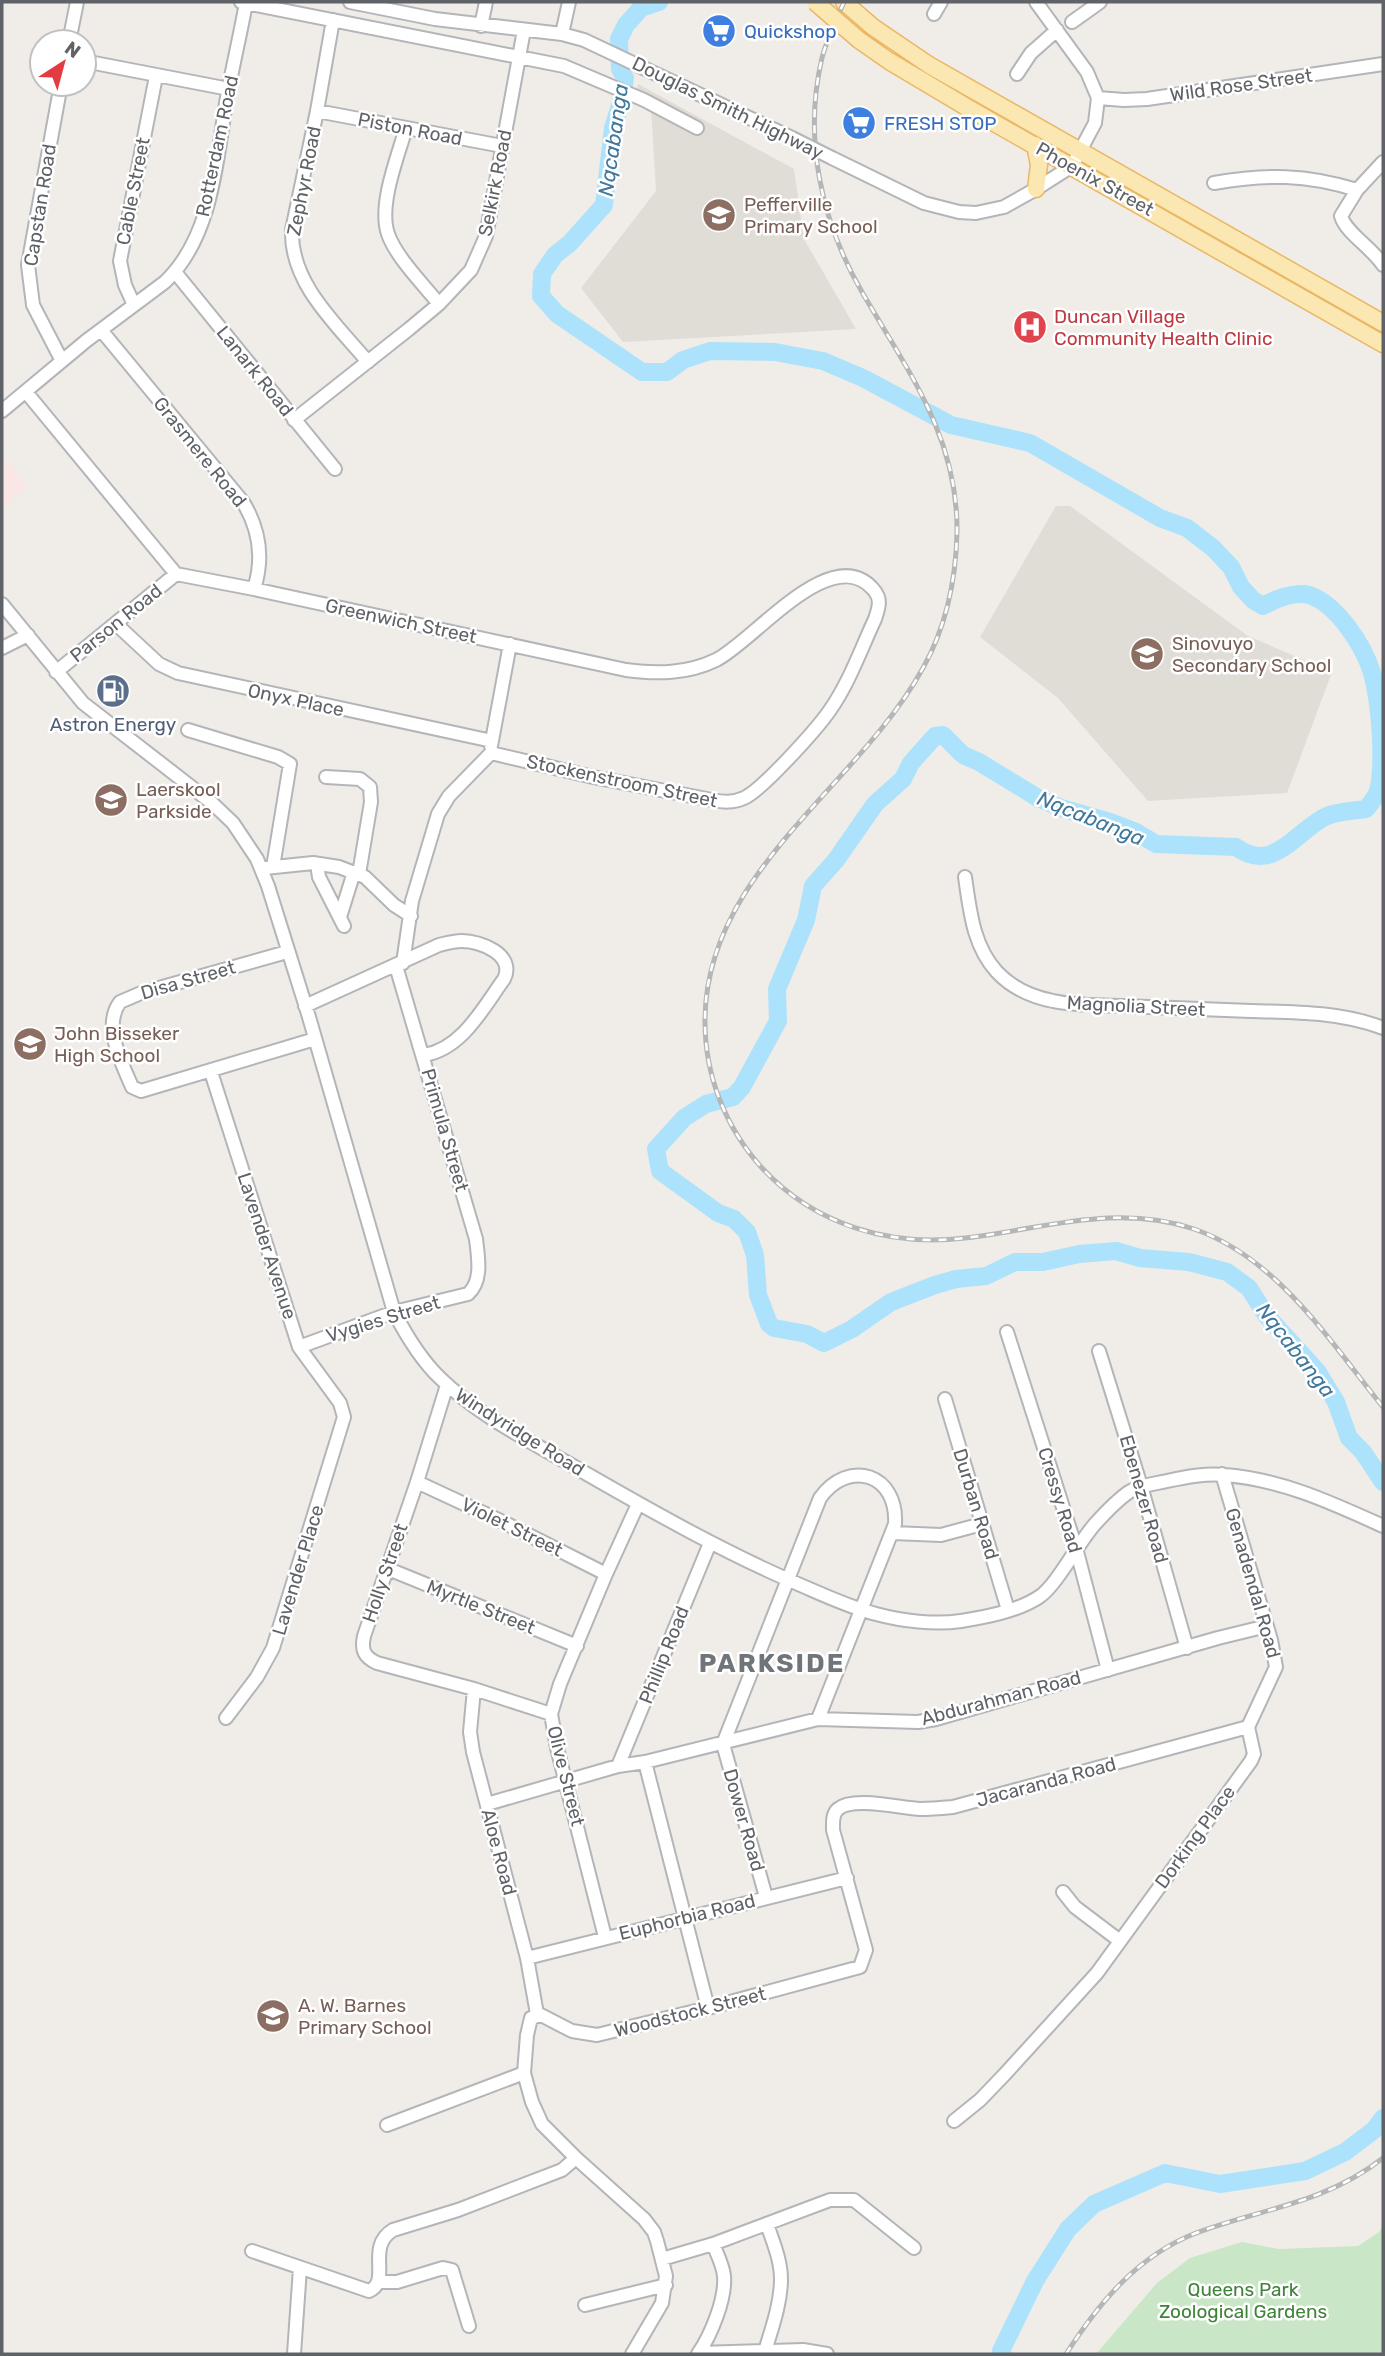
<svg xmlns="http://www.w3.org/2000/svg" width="1385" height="2356" font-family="Rubik,sans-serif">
  <rect width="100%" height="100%" fill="#f0ede8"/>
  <path fill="#e0dcd6" d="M638,84L794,169L804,239L856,329L623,342L581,288L656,191L651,109L635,97Z
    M1056,506H1070L1248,636L1332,672L1287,793L1148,801L1058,698L980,637Z"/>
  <path fill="#fbe6e6" d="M2,455L28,487L2,508Z"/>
  <path fill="#c9e6c6" d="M1383,2225V2354H1096L1157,2283L1190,2258L1242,2242L1279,2249L1358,2246L1379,2232Z"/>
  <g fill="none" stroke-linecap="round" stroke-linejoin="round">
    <path stroke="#ace2fb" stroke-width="18" d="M659,2L641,8L626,25L619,39L620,69L625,78L622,99L613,128L604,205L570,243L555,255L542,274L541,296L557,314L642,372H667L683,360L710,351L775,352L823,361L863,378L951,425L1030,443L1160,518L1187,528L1213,548L1231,567L1241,587L1253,600L1263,606C1275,599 1295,591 1309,595C1337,604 1364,646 1372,673C1380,702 1385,762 1378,791C1376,797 1370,804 1366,809C1354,811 1338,811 1327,816C1296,830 1274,875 1236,847L1156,844L1136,832L1110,822L1061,808L1038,798L979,762L963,755L943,735L935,736L911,763L903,779L875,804L836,860L813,886L806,920L777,989L778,1021L742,1087L733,1097L706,1104L684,1118L656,1149L660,1171L718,1213L734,1219L747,1232L755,1255L758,1295L769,1324L774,1328L807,1334L824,1343L852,1329L891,1302L935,1285L956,1279L986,1276L1015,1262H1043L1079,1254L1116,1251L1140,1258L1189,1262L1227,1272L1249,1288L1266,1315L1317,1371L1336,1402L1349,1438L1363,1452L1383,1482
      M1002,2354L1001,2351L1035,2281L1068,2229L1094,2204L1165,2173L1220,2184L1305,2171L1345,2152L1374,2130L1383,2118"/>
    <g stroke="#b3b5b9" stroke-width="16">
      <path id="minor" d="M241,2L564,66L644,100L697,128
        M350,2L435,19L562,34L584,40L792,138
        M934,14L941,2
        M333,20L317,111L292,230C290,283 336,324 368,362
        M1072,22L1100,2
        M481,26L486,2
        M562,34L569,2
        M69,42L77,2
        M84,61L229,89
        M1017,74L1031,53L1057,30
        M61,84L28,265L33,305L62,361
        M1098,98L1124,100L1147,99L1383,64
        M317,111L502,146
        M406,128C398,156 378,205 388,234C396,257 423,284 439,304
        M832,158L924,203L959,212L976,213L1004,207L1036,189L1072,166L1095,123L1098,98L1087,72L1036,2
        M1383,162L1357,190L1341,216C1345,232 1373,249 1383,265
        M1214,183C1266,174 1306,174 1357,190
        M175,272L335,469
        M134,305L125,285L120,261L156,76
        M101,330L243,502C260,530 264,558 254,589
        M26,392L176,574L254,589L626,670C657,674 687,674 716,660C753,642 831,541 873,589C882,599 879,607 875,619C861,649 849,683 830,710C817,729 762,790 744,798C733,803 723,802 712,800L593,777L491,753
        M2,411L86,341L165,282C212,237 216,163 226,103C232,69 240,36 246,3
        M294,420L409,329L439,304L471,270L486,236L524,30
        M2,604L83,703L212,803L233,823L257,859L268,886L309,1017L394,1312C406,1335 421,1360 440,1378C480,1417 532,1442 580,1470C653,1512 727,1554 805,1587C828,1597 852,1608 876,1614C902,1621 935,1625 961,1621C986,1617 1018,1611 1039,1597C1057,1585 1078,1543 1095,1524C1105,1513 1117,1500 1129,1492C1140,1485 1154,1484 1167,1481C1186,1477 1206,1473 1224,1475C1281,1479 1332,1503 1383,1526
        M116,624L159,664L178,673L492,741
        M2,648L28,635
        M56,672L176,574
        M188,730L278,757L290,764L273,867
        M491,746L510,644
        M326,777L360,779L370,787L371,802L359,874
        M317,864L319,877L344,926
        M265,868L313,863L339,867L365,877L394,905L411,916
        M965,877C970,911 973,946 997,972C1012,988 1032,997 1053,1001C1076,1006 1100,1005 1123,1006C1165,1008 1208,1009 1251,1011C1295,1012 1342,1012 1383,1028
        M340,917L354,872
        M287,952L141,993L120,1002C102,1026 122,1063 132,1087L141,1091L315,1039
        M403,963L412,901L438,814L449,796L491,753
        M305,1006L439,945C447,943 454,941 462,941C481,941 516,955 504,979C483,1008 462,1049 424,1055
        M211,1072L299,1347L340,1403L344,1417L273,1648L257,1677L226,1718
        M1007,1332L1076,1548L1108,1670
        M299,1347L394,1312L468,1294C483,1281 478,1257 476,1239L396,966
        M1099,1351L1141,1486L1187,1648
        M447,1385L417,1482L364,1636C361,1650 364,1657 377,1663L474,1689L551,1714
        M945,1399L1008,1610
        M1222,1474L1271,1640L1276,1667L1248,1727
        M417,1482L505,1523L606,1574
        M893,1533L941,1535L982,1524
        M386,1568L577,1646
        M474,1689L470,1732L473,1752L527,1958L537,2014
        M645,1762L708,2008
        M618,1766L710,1543
        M487,1804L618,1766L645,1762L818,1719L918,1722L936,1719L1218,1638L1267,1626
        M1063,1892L1075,1907L1120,1941
        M766,1897L723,1744L820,1498C849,1458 898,1474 895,1524L818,1719
        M605,1937L557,1748L551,1714L560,1684L606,1574L638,1504
        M527,1958L847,1878
        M954,2121L980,2100L1005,2074L1097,1973L1251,1761L1254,1754L1248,1727
        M387,2125L524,2073
        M252,2251L369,2291C392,2281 365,2247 393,2230L458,2210L562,2170L576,2158
        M662,2259L713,2244L830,2200H854L914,2248
        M378,2282H397L443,2268L452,2270L469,2326
        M585,2305L666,2285
        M765,2351C772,2328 781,2303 781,2279C781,2260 773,2242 767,2224
        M699,2353L803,2350L827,2354
        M294,2354L300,2268
        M632,2354L662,2303L666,2276L657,2241L654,2232L644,2219L576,2158L542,2124L532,2102L524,2073L527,2035L531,2018L541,2015L572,2031L597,2035L708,2008L860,1967L866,1950L833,1830C833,1823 832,1814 838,1809C853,1796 900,1808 920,1809C931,1809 942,1808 953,1807L1248,1727
        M698,2354C711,2335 726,2299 724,2276C723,2265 717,2254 713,2244"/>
    </g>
    <g stroke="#ebb765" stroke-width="19">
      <path id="major" d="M844,2L873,27L929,65L1383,323
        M859,40L889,61L968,108L1383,344
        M1035,145L1039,165L1036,189"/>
    </g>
    <use href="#minor" stroke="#fff" stroke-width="12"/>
    <use href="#major" stroke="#fbe7b1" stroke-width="16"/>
    <g stroke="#b5b6b7" stroke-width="5">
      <path id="rail" d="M844,2C836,20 827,39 822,58C803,138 821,221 862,292C907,370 958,436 957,532C956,579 946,627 923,668C858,787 704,873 705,1022C705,1076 726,1129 763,1169C815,1225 890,1247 965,1238C1043,1229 1116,1203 1194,1229C1278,1258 1330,1342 1383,1407
        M1066,2354C1099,2303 1137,2256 1196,2233C1263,2208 1324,2204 1383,2158"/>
    </g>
    <use href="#rail" stroke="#fff" stroke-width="2.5" stroke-dasharray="8" stroke-linecap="butt"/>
    <g stroke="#b3b5b9" stroke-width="16" stroke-linecap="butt">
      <path id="minor-bridge" d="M792,138L832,158"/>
    </g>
    <g stroke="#ebb765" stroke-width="19" stroke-linecap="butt">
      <path id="major-bridge" d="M815,2L859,40"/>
    </g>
    <use href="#minor-bridge" stroke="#fff" stroke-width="12"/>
    <use href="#major-bridge" stroke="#fbe7b1" stroke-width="16"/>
  </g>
  <defs>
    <g id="supermarket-disc" transform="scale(1.75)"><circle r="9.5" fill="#3f7fe0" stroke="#fff"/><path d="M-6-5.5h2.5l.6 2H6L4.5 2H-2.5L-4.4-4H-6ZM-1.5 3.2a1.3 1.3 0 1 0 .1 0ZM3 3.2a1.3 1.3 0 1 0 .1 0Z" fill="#fff"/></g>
    <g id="school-disc" transform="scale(1.75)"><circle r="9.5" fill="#8d6e63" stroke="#fff"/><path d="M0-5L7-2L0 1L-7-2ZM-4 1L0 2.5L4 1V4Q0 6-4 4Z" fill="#fff"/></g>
    <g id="hospital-disc" transform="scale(1.75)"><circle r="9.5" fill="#e0444e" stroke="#fff"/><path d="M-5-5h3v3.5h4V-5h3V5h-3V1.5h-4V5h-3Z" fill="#fff"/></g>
    <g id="fuel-disc" transform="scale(1.75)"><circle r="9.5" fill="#5c6f8a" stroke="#fff"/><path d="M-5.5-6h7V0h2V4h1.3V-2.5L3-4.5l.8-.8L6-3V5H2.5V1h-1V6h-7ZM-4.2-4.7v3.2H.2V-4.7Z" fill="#fff"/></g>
  </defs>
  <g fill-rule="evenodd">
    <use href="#supermarket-disc" x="719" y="31"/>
    <use href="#supermarket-disc" x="859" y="123"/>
    <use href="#school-disc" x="719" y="215"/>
    <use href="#hospital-disc" x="1030" y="327"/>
    <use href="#school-disc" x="1147" y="654"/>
    <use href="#fuel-disc" x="113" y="691"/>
    <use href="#school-disc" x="111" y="800"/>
    <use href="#school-disc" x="30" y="1044"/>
    <use href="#school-disc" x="273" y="2016"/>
  </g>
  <g text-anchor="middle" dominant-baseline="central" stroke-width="5" stroke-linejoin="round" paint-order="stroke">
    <g font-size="19" fill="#366cbe" stroke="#fff" text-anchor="start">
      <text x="744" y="31">Quickshop</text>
      <text x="884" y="123">FRESH STOP</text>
    </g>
    <g font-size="19" fill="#5f6367" stroke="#fff">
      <text transform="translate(1241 85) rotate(-8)">Wild Rose Street</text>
      <text transform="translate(728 108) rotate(26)">Douglas Smith Highway</text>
      <text transform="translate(410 129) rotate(11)">Piston Road</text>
      <text transform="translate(217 146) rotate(-78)">Rotterdam Road</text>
      <text transform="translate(1095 179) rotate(29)">Phoenix Street</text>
      <text transform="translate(304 181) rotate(-79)">Zephyr Road</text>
      <text transform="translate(495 183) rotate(-79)">Selkirk Road</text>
      <text transform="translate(133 191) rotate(-79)">Cable Street</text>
      <text transform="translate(40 205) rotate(-81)">Capstan Road</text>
      <text transform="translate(255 371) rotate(51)">Lanark Road</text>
      <text transform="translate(200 452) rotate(51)">Grasmere Road</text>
      <text transform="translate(401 621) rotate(12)">Greenwich Street</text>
      <text transform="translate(116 623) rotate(-39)">Parson Road</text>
      <text transform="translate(296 700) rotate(12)">Onyx Place</text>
      <text transform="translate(622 781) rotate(12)">Stockenstroom Street</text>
      <text transform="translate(188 980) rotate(-16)">Disa Street</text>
      <text transform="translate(1136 1006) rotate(3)">Magnolia Street</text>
      <text transform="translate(445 1130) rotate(74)">Primula Street</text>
      <text transform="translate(267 1246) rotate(72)">Lavender Avenue</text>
      <text transform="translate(383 1319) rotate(-17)">Vygies Street</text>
      <text transform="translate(520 1432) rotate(32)">Windyridge Road</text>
      <text transform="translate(1144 1499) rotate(74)">Ebenezer Road</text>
      <text transform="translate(1060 1500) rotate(73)">Cressy Road</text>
      <text transform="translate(976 1504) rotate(73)">Durban Road</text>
      <text transform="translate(512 1527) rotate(26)">Violet Street</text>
      <text transform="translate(298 1570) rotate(-73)">Lavender Place</text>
      <text transform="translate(385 1573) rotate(-71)">Holly Street</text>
      <text transform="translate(1253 1583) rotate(74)">Genadendal Road</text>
      <text transform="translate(481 1607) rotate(22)">Myrtle Street</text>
      <text transform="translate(664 1655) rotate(-68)">Phillip Road</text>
      <text transform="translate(1001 1698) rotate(-15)">Abdurahman Road</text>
      <text transform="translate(566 1776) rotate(76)">Olive Street</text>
      <text transform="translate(1046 1782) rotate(-15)">Jacaranda Road</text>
      <text transform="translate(744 1820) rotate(74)">Dower Road</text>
      <text transform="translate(1195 1837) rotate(-54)">Dorking Place</text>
      <text transform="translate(499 1852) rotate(75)">Aloe Road</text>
      <text transform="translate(687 1917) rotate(-14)">Euphorbia Road</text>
      <text transform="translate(690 2012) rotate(-14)">Woodstock Street</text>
    </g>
    <g font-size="19" fill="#785e54" stroke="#fff" text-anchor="start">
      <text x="744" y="204">Pefferville<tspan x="744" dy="22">Primary School</tspan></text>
      <text x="1172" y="643">Sinovuyo<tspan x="1172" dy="22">Secondary School</tspan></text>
      <text x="136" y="789">Laerskool<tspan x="136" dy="22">Parkside</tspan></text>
      <text x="54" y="1033">John Bisseker<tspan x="54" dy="22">High School</tspan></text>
      <text x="298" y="2005">A. W. Barnes<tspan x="298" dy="22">Primary School</tspan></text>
    </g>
    <g font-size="19" fill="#be3a42" stroke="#fff" text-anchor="start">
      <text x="1054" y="316">Duncan Village<tspan x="1054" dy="22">Community Health Clinic</tspan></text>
    </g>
    <g font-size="19" fill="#4e5e75" stroke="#fff">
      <text x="113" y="724">Astron Energy</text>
    </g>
    <g font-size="19" fill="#3f8339" stroke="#fff">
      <text x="1243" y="2289">Queens Park<tspan x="1243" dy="22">Zoological Gardens</tspan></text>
    </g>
    <g font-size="21" font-style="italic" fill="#42789c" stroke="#fff">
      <text transform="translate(613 140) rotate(-82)">Nqcabanga</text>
      <text transform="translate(1091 818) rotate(22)">Nqcabanga</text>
      <text transform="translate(1296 1350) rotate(52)">Nqcabanga</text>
    </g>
    <g font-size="26" font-weight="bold" letter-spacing="2" fill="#707579" stroke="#fff">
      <text x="772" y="1663">PARKSIDE</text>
    </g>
  </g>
  <rect width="1385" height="2356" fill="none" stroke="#5f6367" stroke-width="7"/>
  <g transform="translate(63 63) rotate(36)"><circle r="33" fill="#ffffff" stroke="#bfc1c2" stroke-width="2"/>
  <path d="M0-5L12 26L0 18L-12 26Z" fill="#e23c42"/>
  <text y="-10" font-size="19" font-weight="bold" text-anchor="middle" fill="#5f6367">N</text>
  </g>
</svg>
